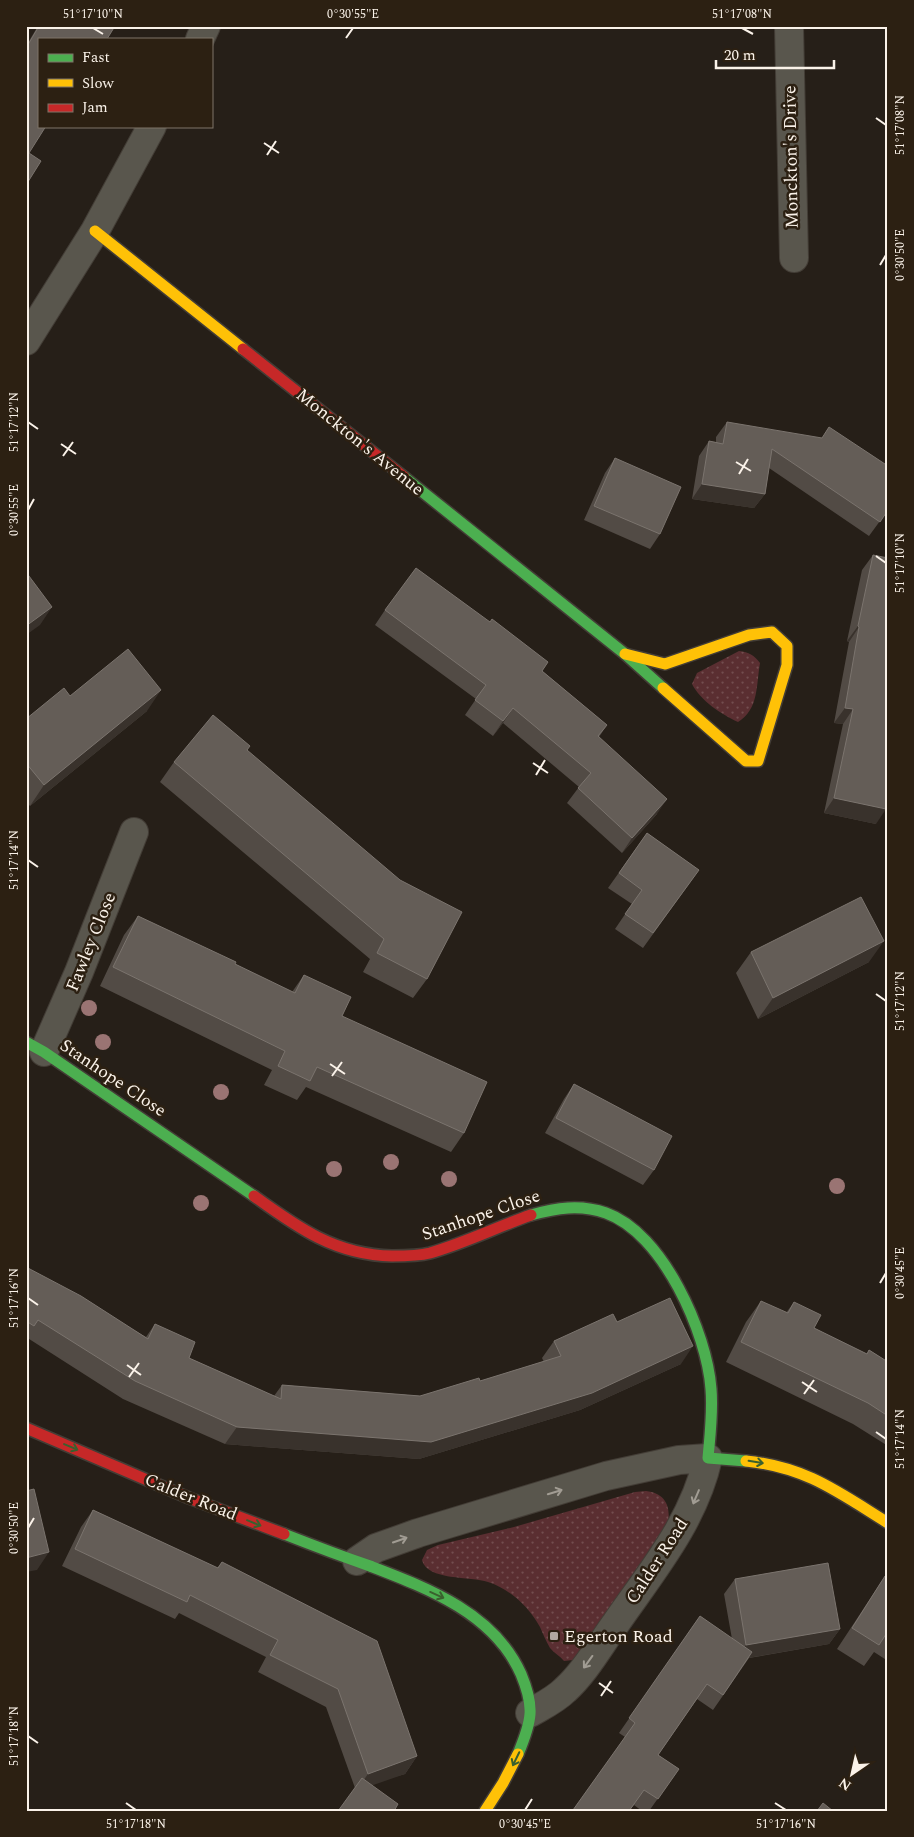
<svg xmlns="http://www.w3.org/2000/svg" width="914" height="1837" font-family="Spectral,serif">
  <defs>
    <pattern id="grass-dots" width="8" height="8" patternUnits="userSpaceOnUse" patternTransform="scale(1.25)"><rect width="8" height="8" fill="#5a2e31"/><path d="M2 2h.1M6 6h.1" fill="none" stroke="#734d4f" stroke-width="1.8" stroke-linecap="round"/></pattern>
  </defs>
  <rect width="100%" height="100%" fill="#261f18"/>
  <path fill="url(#grass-dots)" d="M739,651C749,652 754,655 760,663C756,686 759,709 738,722C721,714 701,701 692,684L697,673Z
    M646,1491C665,1493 671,1506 668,1523L631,1579L573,1660L564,1661C560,1656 554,1653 550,1648C546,1641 543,1634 540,1627C529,1607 510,1589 488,1582C471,1576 427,1581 422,1560L427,1550L438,1545L514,1527L635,1492Z"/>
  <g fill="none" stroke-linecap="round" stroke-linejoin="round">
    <g stroke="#433d36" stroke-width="30">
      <path id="street" d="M789,26L794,258
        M200,39L206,26
        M26,341L95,231L152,126
        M44,1052L79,972L134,832
        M357,1561L376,1548L418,1533L606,1476L679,1460L708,1458C694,1521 652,1571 616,1623C600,1645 585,1672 565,1690C555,1700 542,1706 530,1713"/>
    </g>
    <g stroke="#433d36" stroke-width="14">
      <path id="fast" d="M404,477L625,654L663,688
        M26,1042L44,1052L254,1196
        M531,1215C556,1208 580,1204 606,1213C663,1233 707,1333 711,1389C713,1412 710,1435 708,1458L746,1461
        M284,1534C312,1545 341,1556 370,1566C427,1588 494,1613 521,1674C526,1686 531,1700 530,1714C529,1728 523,1742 518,1754"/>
    </g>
    <g stroke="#433d36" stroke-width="14">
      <path id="slow" d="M95,231L243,349
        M625,654L665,664L749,635L772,632L787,646V665L758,761H746L663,688
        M746,1461C806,1467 838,1492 888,1523
        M485,1811L503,1783L518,1754"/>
    </g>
    <g stroke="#433d36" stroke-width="14">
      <path id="jam" d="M243,349L404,477
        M254,1196C298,1228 336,1255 392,1256C405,1256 418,1256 430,1253C465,1243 497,1227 531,1215
        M26,1428L189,1498L284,1534"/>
    </g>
    <use href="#street" stroke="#59564d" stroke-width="28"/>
    <use href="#fast" stroke="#4caf50" stroke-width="11"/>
    <use href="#slow" stroke="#ffc107" stroke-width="11"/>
    <use href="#jam" stroke="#c62828" stroke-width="11"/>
  </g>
  <g fill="#9a7473">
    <circle cx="89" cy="1008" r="8"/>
    <circle cx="103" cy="1042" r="8"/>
    <circle cx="221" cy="1092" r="8"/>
    <circle cx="391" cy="1162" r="8"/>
    <circle cx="334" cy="1169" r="8"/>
    <circle cx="449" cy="1179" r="8"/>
    <circle cx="837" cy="1186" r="8"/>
    <circle cx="201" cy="1203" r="8"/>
  </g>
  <path fill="#524b45" d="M38,26H115L39,39L26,185V46Z
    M727,422L888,510L869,536L769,468L765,494L754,508L692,499L699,456L709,441L716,442V437Z
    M615,458L660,534L650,549L584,520L605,473Z
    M873,555L876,824L824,813L843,724L834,723L849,642L847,641L862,570Z
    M385,610L490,622L548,662L542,671L607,725L599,737L657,814L622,853L567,803L579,787L503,723L493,736L465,715L476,699L375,625Z
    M70,696L147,711L30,806L26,802V719Z
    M247,751L427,979L413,998L363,972L370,959L160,782L174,762Z
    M647,833L699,870L643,948L615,929L632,904L608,888Z
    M138,916L292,992L304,975L342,1016L464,1133L451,1152L306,1087L297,1100L264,1085L272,1070L100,986L124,935Z
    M751,952L869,962L758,1019L736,973Z
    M574,1084L654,1170L643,1185L545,1133L564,1099Z
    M26,1267L146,1337L155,1324L189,1358L274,1396L282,1385L420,1396L480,1381L544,1362L542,1358L554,1341L617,1322L681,1364L580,1410L419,1459L225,1444L123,1399L26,1337Z
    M761,1301L786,1313L794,1302L814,1328L867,1354L869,1350L888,1362V1446L853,1424L726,1362L746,1322Z
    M93,1510L217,1568L222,1562L417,1756L405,1774L355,1788L326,1707L258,1672L266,1657L179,1613L175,1619L62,1566L81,1527Z
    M885,1576L888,1578V1661L874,1652L864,1666L837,1649Z
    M735,1579L840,1629L829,1644L749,1658L713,1710L697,1699L658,1755L679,1769L649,1811H642L634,1805L629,1811H573L625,1737L619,1733L700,1616L732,1639L724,1594Z"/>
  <path fill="#39322c" d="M702,484L765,494L754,508L692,499Z
    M52,607L40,625L26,635V626Z
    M858,626L859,627L849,642L847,641Z
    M161,690L147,711L30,806L44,785Z
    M513,708L503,723L493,736L503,721Z
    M845,708L853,709L843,724L834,723Z
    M834,798L886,809L876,824L824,813Z
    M667,799L657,814L622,853L632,838Z
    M884,941L869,962L758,1019L773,998Z
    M693,1346L681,1364L580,1410L419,1459L225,1444L237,1427L431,1442Z
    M49,1552L37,1570L26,1572V1558Z
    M840,1629L829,1644L736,1660L746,1645Z
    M417,1756L405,1774L356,1791L368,1774Z"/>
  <path fill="#645d57" stroke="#7b746e" d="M39,26H115L107,39H39V126H46L29,153L41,161L26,185V48Z
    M727,422L822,438L829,427L888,466V510L880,522L772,449L765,494L702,484L709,441L723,444Z
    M615,458L681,487L660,534L594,506Z
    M873,555L888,558V800L886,809L834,798L853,709L845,708L859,627L858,626Z
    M416,568L490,622L492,619L548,662L542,671L607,725L598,736L667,799L632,838L578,788L591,773L513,708L503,721L475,700L486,685L385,610Z
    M26,572L52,607L26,626Z
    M128,649L161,690L44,785L26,763V719L64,688L70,696Z
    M213,715L250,746L247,750L400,880L462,912L427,979L377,953L384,939L174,762Z
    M647,833L699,870L653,933L625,914L642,890L619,873Z
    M861,897L884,941L773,998L751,952Z
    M138,916L236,962L235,964L295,993L304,975L351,997L342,1016L487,1082L464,1133L317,1067L310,1081L278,1066L285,1051L113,967Z
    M574,1084L672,1136L654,1170L556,1118Z
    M26,1267L81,1296L148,1339L155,1324L195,1342L189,1358L281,1399L282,1385L420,1396L479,1378L480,1381L561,1356L554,1341L613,1314L617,1322L670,1298L693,1346L592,1393L431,1442L237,1427L135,1381L38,1320L34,1326L26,1321Z
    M761,1301L788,1313L794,1302L821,1315L814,1328L867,1354L869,1350L888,1362V1416L868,1403L741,1342Z
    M34,1489L49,1552L26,1558V1491Z
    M93,1510L218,1568L222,1562L377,1641L417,1756L368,1774L338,1689L270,1655L278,1640L190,1595L187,1602L75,1549Z
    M828,1563L840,1629L746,1645L735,1579Z
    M885,1576L888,1578V1631L879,1645L852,1628Z
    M700,1616L752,1652L723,1695L707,1684L658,1755L679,1769L658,1799L644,1790L629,1811H574L573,1810L635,1723L629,1718Z
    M362,1778L398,1804L394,1811H338Z
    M823,1803L833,1811H817Z"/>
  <defs><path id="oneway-shaft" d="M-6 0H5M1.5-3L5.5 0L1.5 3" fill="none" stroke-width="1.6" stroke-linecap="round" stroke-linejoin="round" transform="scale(1.25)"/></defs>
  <g stroke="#3a602e">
    <use href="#oneway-shaft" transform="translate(71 1447) rotate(23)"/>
    <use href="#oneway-shaft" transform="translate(756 1462) rotate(9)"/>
    <use href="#oneway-shaft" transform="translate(254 1523) rotate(22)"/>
    <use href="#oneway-shaft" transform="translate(437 1595) rotate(24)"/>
    <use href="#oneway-shaft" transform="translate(516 1759) rotate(116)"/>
  </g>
  <g stroke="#a19c93">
    <use href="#oneway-shaft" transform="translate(555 1492) rotate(-17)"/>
    <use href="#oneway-shaft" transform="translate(696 1497) rotate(113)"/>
    <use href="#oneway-shaft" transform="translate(400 1540) rotate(-19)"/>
    <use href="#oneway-shaft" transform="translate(588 1662) rotate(126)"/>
  </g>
  <path fill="none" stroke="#faf2e9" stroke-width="2" d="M93,28L103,34M742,28L753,34M346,38L353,28M876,118L886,125M264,143L279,153M267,155L276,141M880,265L886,255M28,422L38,429M61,444L76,454M63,456L73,442M736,462L751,471M739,474L748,459M28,510L34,499M876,556L886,563M533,763L548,773M536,775L545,760M28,860L38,867M876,994L886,1001M330,1064L345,1074M332,1076L342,1062M880,1283L886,1273M28,1298L38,1305M127,1365L141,1375M129,1377L139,1363M802,1382L817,1392M804,1394L814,1380M876,1432L886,1439M28,1528L34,1518M599,1683L613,1693M601,1696L611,1681M28,1736L38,1743M126,1803L136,1810M775,1803L786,1810M525,1810L532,1799"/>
  <rect fill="#b0a8a0" stroke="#2c2012" stroke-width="2" x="549" y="1631" width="10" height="10" rx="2.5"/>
  <g text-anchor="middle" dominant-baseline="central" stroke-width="5" stroke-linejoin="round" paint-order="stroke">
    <g font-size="18" fill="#faf2e9" stroke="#2c2012">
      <text transform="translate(791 157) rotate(-91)">Monckton's Drive</text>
      <text transform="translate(360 442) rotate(39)">Monckton's Avenue</text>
      <text transform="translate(91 942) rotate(-68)">Fawley Close</text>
      <text transform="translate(113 1078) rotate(34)">Stanhope Close</text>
      <text transform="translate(481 1215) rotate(-19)">Stanhope Close</text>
      <text transform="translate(191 1497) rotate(22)">Calder Road</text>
      <text transform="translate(657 1561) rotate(-57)">Calder Road</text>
    </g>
    <g font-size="18" fill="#faf2e9" stroke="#2c2012" text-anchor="start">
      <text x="564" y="1636">Egerton Road</text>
    </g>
  </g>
  <rect width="914" height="1837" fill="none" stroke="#2c2012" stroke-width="55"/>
  <rect x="38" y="38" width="175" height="90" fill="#2c2012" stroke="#7e7468"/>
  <rect x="48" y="54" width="25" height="8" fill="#4caf50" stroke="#7e7468"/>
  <text x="82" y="62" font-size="15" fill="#faf2e9">Fast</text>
  <rect x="48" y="79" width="25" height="8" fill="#ffc107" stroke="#7e7468"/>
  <text x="82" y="88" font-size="15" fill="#faf2e9">Slow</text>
  <rect x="48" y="104" width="25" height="8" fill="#c62828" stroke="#7e7468"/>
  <text x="82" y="112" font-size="15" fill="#faf2e9">Jam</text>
  <g transform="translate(852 1774) rotate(214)" stroke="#2c2012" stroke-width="4" paint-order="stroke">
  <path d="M0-4L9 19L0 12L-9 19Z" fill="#faf2e9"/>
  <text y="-8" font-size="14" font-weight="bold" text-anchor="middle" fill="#faf2e9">N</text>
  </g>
  <path d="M716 60v8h118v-8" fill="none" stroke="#faf2e9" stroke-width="2.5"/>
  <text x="724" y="60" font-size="15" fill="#faf2e9" stroke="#2c2012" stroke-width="4" paint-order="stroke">20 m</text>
  <rect x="28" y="28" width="858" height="1782" fill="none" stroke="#faf2e9" stroke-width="2"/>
  <g font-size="12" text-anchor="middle" fill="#faf2e9">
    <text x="93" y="18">51°17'10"N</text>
    <text x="353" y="18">0°30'55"E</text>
    <text x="742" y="18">51°17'08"N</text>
    <text transform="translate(900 125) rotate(-90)" y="4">51°17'08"N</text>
    <text transform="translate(900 255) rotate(-90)" y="4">0°30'50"E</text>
    <text transform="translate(14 422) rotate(-90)" y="4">51°17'12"N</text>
    <text transform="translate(14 510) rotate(-90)" y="4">0°30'55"E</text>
    <text transform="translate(900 563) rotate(-90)" y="4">51°17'10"N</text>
    <text transform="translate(14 860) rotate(-90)" y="4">51°17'14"N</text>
    <text transform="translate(900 1001) rotate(-90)" y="4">51°17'12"N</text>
    <text transform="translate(900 1273) rotate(-90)" y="4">0°30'45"E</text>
    <text transform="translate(14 1298) rotate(-90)" y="4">51°17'16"N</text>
    <text transform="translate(900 1439) rotate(-90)" y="4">51°17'14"N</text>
    <text transform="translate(14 1528) rotate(-90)" y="4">0°30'50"E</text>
    <text transform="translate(14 1736) rotate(-90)" y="4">51°17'18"N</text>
    <text x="136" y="1828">51°17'18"N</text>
    <text x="525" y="1828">0°30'45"E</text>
    <text x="786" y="1828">51°17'16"N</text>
  </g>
</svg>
